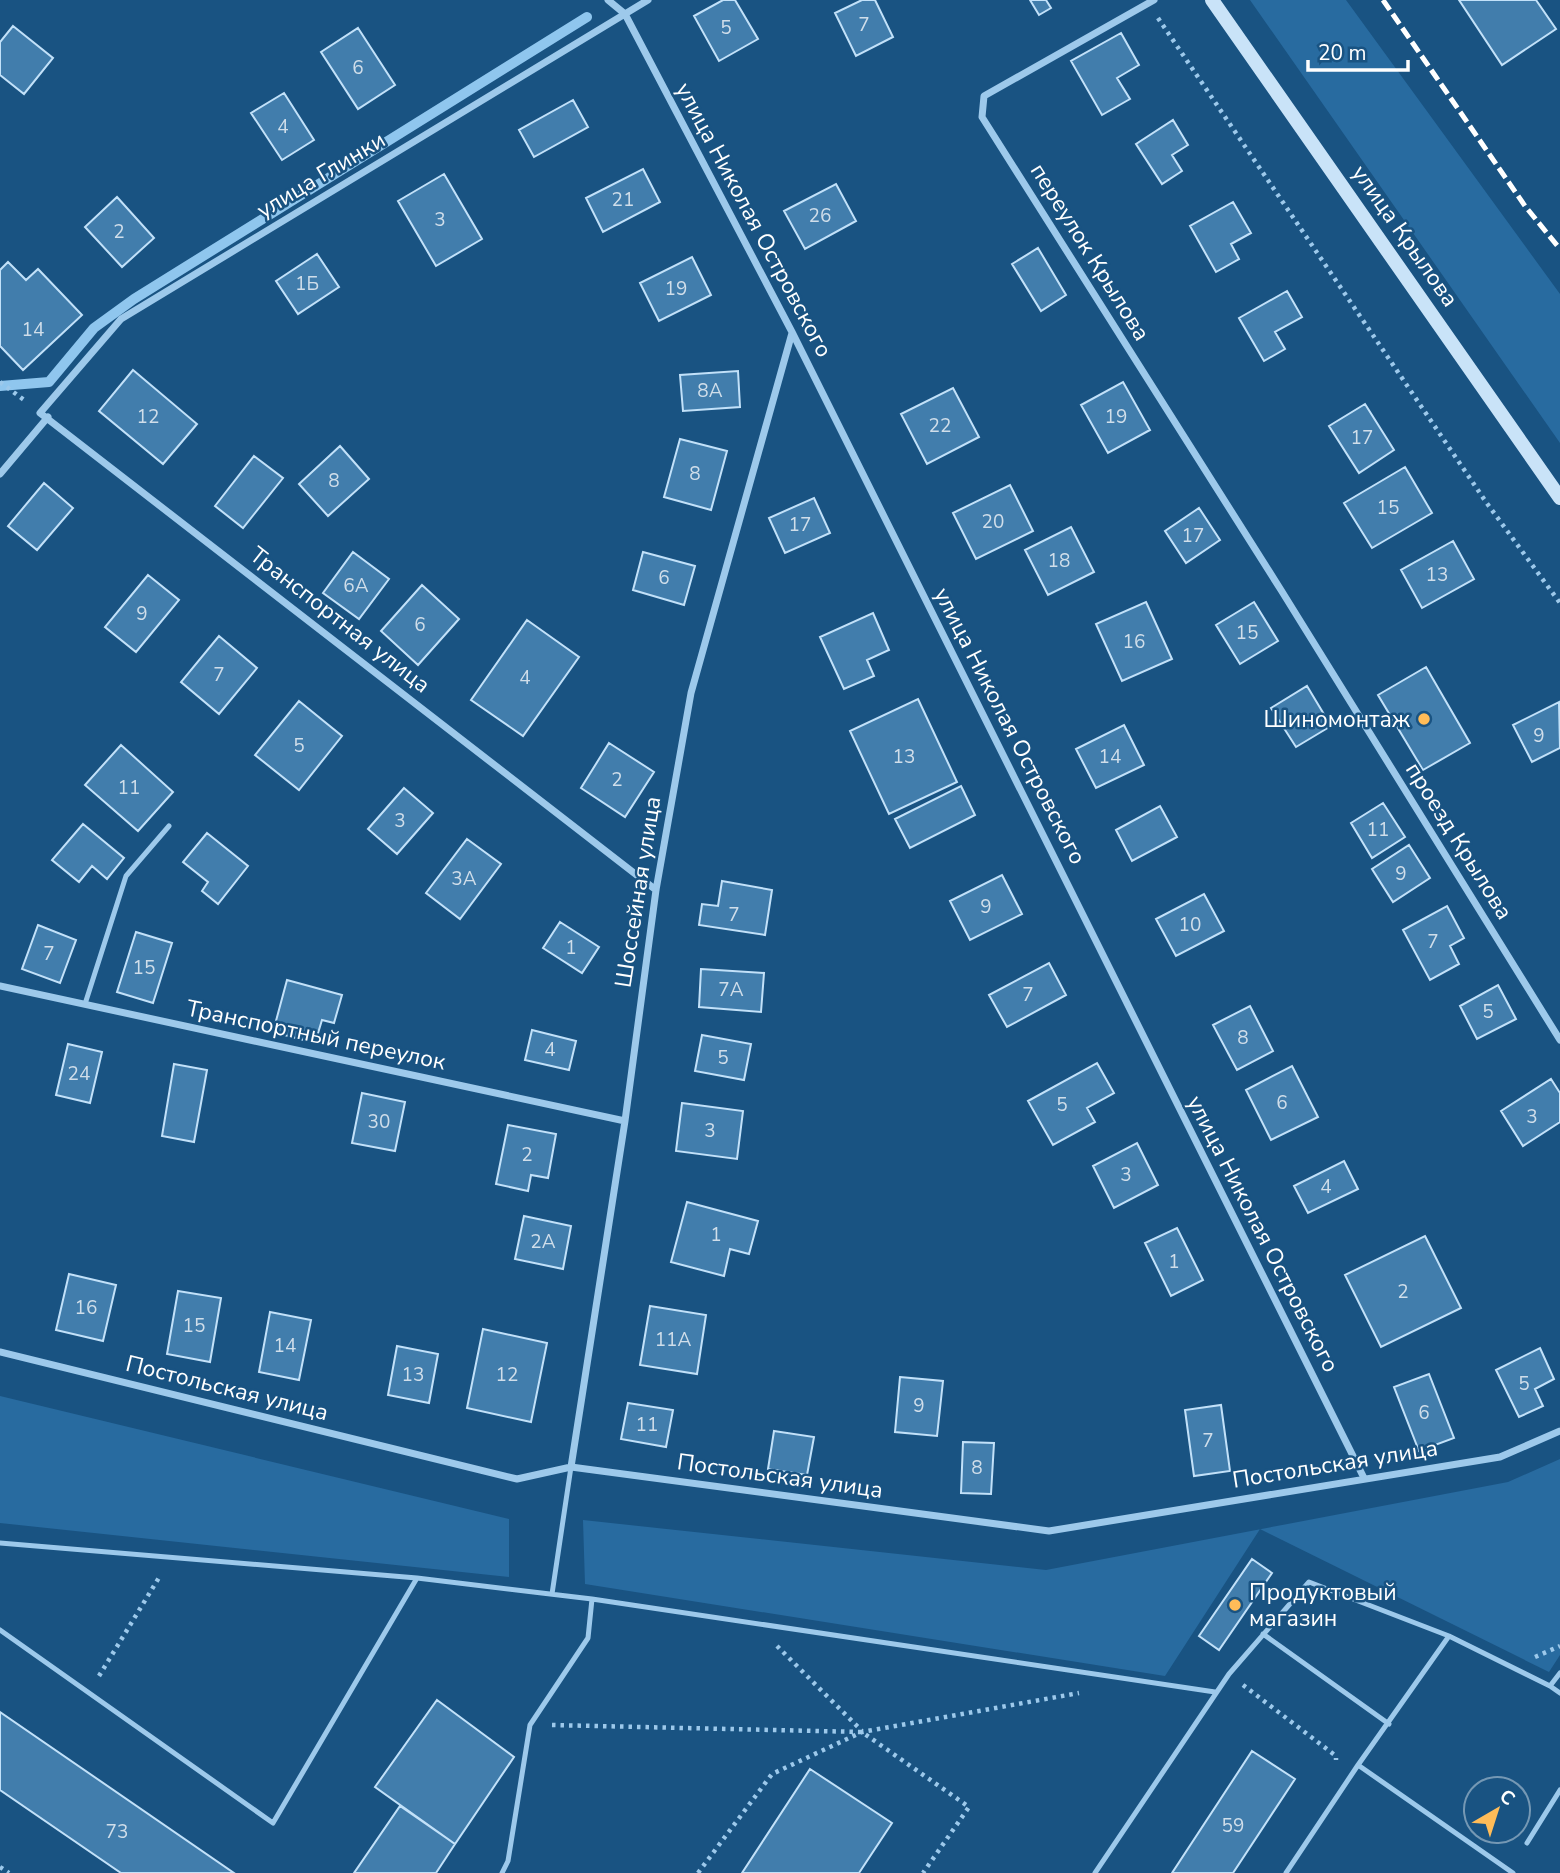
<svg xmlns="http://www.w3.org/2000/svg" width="1560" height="1873" font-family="'Nunito Sans',sans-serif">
  <rect width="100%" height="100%" fill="#195382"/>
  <path fill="#286ba0" d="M1250,0H1346L1560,294V443Z
    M0,1396L509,1519V1577L0,1523Z
    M1560,1459V1655L1549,1672L1260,1529L1165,1676L585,1584L583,1520L1046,1570L1508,1482Z"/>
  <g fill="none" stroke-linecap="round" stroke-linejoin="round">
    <path stroke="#8fc6ee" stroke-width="10" d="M0,386L49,382L94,328L134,299L587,17"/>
  </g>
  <path fill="#417dac" stroke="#c2e1f9" stroke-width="2" d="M723,0H735L758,39L719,61L694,16Z
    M862,0H875L893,37L856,56L835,13Z
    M1030,0H1046L1051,8L1039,15Z
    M1459,0H1536L1556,29L1502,65Z
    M13,26L53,58L24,94L0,75V42Z
    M358,28L395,85L358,109L321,52Z
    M1121,33L1139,65L1117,78L1130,99L1102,115L1071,61Z
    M284,93L314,140L282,160L251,113Z
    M573,100L588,127L534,157L519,130Z
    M1173,120L1188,145L1172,155L1182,171L1162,184L1136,144Z
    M643,169L660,202L603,232L586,198Z
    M444,174L482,239L436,266L398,201Z
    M836,184L856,221L805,249L784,211Z
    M117,197L154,238L122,267L85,227Z
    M1233,202L1251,233L1231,244L1239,259L1216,272L1190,226Z
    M1038,248L1066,295L1041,311L1012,264Z
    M317,254L339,287L298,314L276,281Z
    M692,257L711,295L659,321L640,283Z
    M8,262L26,280L38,269L82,315L23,370L0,346V270Z
    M1287,291L1302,317L1275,332L1285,349L1264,361L1239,318Z
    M133,370L197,424L163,464L99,411Z
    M738,371L740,407L683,411L680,375Z
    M1123,382L1150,430L1108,453L1081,405Z
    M953,388L979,437L927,464L901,414Z
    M1365,404L1394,450L1359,473L1329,426Z
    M680,439L727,451L711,510L664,497Z
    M340,446L369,479L328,516L299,484Z
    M254,456L283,478L243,528L215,506Z
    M1405,467L1432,513L1372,548L1344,503Z
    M44,483L73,508L37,550L8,526Z
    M1010,485L1033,531L976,559L953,513Z
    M814,498L830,533L785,553L769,518Z
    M1199,508L1220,540L1186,563L1165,531Z
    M1071,527L1094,572L1048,595L1025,550Z
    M1453,541L1474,579L1422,608L1401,570Z
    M353,552L389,579L359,619L323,593Z
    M643,552L695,566L684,605L633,590Z
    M148,575L179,600L136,652L105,627Z
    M422,585L459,619L418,665L381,631Z
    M1146,602L1172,659L1122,681L1096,624Z
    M1254,602L1278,641L1240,664L1216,625Z
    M873,613L889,650L867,660L874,676L844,689L820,637Z
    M527,620L579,657L523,736L471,700Z
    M219,636L257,668L219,714L181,682Z
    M1426,667L1470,743L1423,770L1378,695Z
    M1307,686L1331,726L1296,747L1271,708Z
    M918,699L957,782L889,814L850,731Z
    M299,701L342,736L299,790L255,755Z
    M1559,702L1560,748L1532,762L1513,725Z
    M1124,725L1144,765L1096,788L1076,749Z
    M609,743L654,772L625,817L581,788Z
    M121,745L173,792L138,831L85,785Z
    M961,786L975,815L910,848L895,819Z
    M404,788L433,813L397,854L368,829Z
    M1383,803L1405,837L1372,858L1351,823Z
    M1160,806L1177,837L1132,861L1116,830Z
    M83,824L124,858L107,879L92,866L79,882L52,860Z
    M207,833L248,866L218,904L202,891L208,882L183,862Z
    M467,839L501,864L460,919L426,893Z
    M1409,845L1430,878L1393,902L1372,869Z
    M1002,875L1022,914L970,940L950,901Z
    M722,881L772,890L765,935L699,925L702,904L718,906Z
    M1204,894L1224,931L1176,956L1156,919Z
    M1447,906L1464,938L1450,946L1459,964L1430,980L1403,930Z
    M560,922L599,947L582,973L543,948Z
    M38,925L76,940L60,983L22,969Z
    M136,932L172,943L153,1003L117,992Z
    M1049,963L1066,995L1007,1027L989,995Z
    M701,969L764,973L761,1012L699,1007Z
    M287,980L342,995L334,1023L322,1020L315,1043L273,1032Z
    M1498,985L1516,1019L1477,1039L1460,1006Z
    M1250,1006L1273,1051L1237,1070L1213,1025Z
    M532,1030L576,1041L569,1070L525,1060Z
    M702,1035L751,1044L744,1080L695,1071Z
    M68,1044L102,1052L90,1103L56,1095Z
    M1097,1063L1114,1093L1087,1108L1095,1122L1053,1145L1028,1101Z
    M174,1064L207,1070L194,1142L162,1136Z
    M1292,1066L1318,1117L1271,1140L1246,1090Z
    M1551,1079L1560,1093V1122L1523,1146L1501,1111Z
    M362,1093L405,1102L395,1151L352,1143Z
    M682,1103L743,1111L737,1159L676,1151Z
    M508,1125L556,1134L548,1178L531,1175L528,1191L496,1184Z
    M1137,1143L1158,1185L1114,1208L1093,1166Z
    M1344,1161L1358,1189L1308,1213L1294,1186Z
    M687,1202L758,1221L749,1254L730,1249L724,1276L671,1262Z
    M524,1216L571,1226L563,1269L515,1259Z
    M1177,1228L1203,1280L1171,1296L1145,1243Z
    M1425,1236L1461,1308L1381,1347L1345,1275Z
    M69,1274L116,1285L103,1341L56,1330Z
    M178,1291L221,1298L210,1362L167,1354Z
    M650,1306L706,1315L697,1374L640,1365Z
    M270,1312L311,1320L299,1380L259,1372Z
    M483,1329L547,1343L531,1422L467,1408Z
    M397,1346L438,1354L429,1403L388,1395Z
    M1540,1348L1554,1379L1535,1389L1543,1406L1519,1417L1496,1370Z
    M1429,1374L1454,1438L1419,1451L1394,1387Z
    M900,1377L943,1381L937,1436L895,1432Z
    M628,1403L673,1410L666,1447L621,1439Z
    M1221,1405L1230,1471L1194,1476L1185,1410Z
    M774,1431L814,1437L807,1475L768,1469Z
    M963,1442L994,1443L991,1494L961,1493Z
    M1252,1559L1272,1573L1219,1650L1199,1636Z
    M437,1700L514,1757L455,1844L375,1787Z
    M0,1712L234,1873H121L0,1790Z
    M1252,1751L1295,1779L1233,1873H1172Z
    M810,1769L892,1823L859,1873H742Z
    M400,1806L455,1844L436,1873H354Z"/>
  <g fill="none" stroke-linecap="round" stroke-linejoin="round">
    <path stroke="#9dc9eb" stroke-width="4.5" stroke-dasharray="3.5 5" stroke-linecap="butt" d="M1158,18L1486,502L1560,603
      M0,382L24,400
      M777,1646L862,1731
      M1535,1657L1560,1646
      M99,1676L160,1576
      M1243,1685L1336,1756V1760
      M552,1725L862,1732L969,1807L923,1873
      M0,1867L9,1873
      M698,1873L772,1774L862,1732L1079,1693"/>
    <path stroke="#9dc9eb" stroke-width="5" d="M85,1004L126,876L169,826
      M0,1543L417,1578L592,1599L1215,1692
      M552,1594L571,1467
      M0,1630L273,1823L417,1578
      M1263,1634L1389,1724
      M1550,1686L1560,1693
      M1527,1843L1560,1790
      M502,1873L508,1861L530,1725L588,1638L592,1599
      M1095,1873L1229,1674L1309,1582L1449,1636
      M1286,1873L1358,1765
      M1513,1873L1358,1765L1449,1636L1550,1686L1560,1673"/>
    <path stroke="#9dc9eb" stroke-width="7" d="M608,0L625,14L792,332L1364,1478
      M648,0L121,319L40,413L656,890
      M1154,0L984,96L982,117L1281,590L1560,1040
      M0,474L48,417
      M0,986L625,1121
      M0,1352L517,1479L571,1467L1049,1531L1500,1457L1560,1431
      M571,1467L625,1121L656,890L691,693L792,333"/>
    <path stroke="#c9e3f8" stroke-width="14" d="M1212,0L1560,498"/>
    <path stroke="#fff" stroke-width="5" stroke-dasharray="12 5" stroke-linecap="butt" d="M1383,0L1525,206L1560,249"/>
  </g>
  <g fill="#ffbc58" stroke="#195382" stroke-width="2.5">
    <circle cx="1424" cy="719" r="7"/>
    <circle cx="1235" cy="1605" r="7"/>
  </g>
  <g text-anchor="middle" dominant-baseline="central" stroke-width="5" stroke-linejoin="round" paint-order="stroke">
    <g font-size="19" fill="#d0deea">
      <text x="864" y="25">7</text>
      <text x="726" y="28">5</text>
      <text x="358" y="68">6</text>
      <text x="283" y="127">4</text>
      <text x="623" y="200">21</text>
      <text x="820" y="216">26</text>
      <text x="440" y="220">3</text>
      <text x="119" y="232">2</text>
      <text x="307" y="284">1Б</text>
      <text x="676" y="289">19</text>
      <text x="33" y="330">14</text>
      <text x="710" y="391">8А</text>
      <text x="148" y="417">12</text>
      <text x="1116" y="417">19</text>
      <text x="940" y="426">22</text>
      <text x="1362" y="438">17</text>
      <text x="695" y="474">8</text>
      <text x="334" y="481">8</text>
      <text x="1388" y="508">15</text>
      <text x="993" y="522">20</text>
      <text x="800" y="525">17</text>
      <text x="1193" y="536">17</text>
      <text x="1059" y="561">18</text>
      <text x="1437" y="575">13</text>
      <text x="664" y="578">6</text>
      <text x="356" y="586">6А</text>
      <text x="142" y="614">9</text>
      <text x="420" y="625">6</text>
      <text x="1247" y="633">15</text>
      <text x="1134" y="642">16</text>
      <text x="219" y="675">7</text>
      <text x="525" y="678">4</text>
      <text x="1539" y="736">9</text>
      <text x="299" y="746">5</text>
      <text x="904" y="757">13</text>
      <text x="1110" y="757">14</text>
      <text x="617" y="780">2</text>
      <text x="129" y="788">11</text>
      <text x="400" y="821">3</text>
      <text x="1378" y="830">11</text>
      <text x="1401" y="874">9</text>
      <text x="464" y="879">3А</text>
      <text x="986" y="907">9</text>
      <text x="734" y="915">7</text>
      <text x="1190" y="925">10</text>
      <text x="1433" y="942">7</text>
      <text x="571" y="948">1</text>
      <text x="49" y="954">7</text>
      <text x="144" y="968">15</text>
      <text x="731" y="990">7А</text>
      <text x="1028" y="995">7</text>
      <text x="1488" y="1012">5</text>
      <text x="1243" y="1038">8</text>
      <text x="550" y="1050">4</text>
      <text x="723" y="1058">5</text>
      <text x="79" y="1074">24</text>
      <text x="1282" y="1103">6</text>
      <text x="1062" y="1105">5</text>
      <text x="1532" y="1117">3</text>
      <text x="379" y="1122">30</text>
      <text x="710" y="1131">3</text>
      <text x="527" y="1155">2</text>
      <text x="1126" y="1175">3</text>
      <text x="1326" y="1187">4</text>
      <text x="716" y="1235">1</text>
      <text x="543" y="1242">2А</text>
      <text x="1174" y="1262">1</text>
      <text x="1403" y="1292">2</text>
      <text x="86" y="1308">16</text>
      <text x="194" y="1326">15</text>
      <text x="673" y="1340">11А</text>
      <text x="285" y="1346">14</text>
      <text x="413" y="1375">13</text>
      <text x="507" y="1375">12</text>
      <text x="1524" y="1384">5</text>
      <text x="919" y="1406">9</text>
      <text x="1424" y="1413">6</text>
      <text x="647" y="1425">11</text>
      <text x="1208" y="1441">7</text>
      <text x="977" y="1468">8</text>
      <text x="1233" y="1826">59</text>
      <text x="117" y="1832">73</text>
    </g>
    <g font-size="23" fill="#fff" stroke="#195382">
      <text transform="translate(321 175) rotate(-31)">улица Глинки</text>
      <text transform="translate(754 220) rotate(62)">улица Николая Островского</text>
      <text transform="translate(1405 236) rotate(55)">улица Крылова</text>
      <text transform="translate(1090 252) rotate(58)">переулок Крылова</text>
      <text transform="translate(340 620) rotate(38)">Транспортная улица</text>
      <text transform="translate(1010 726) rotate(63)">улица Николая Островского</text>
      <text transform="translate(1459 841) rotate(58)">проезд Крылова</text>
      <text transform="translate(638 892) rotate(-81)">Шоссейная улица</text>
      <text transform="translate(316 1035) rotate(12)">Транспортный переулок</text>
      <text transform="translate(1263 1234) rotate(63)">улица Николая Островского</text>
      <text transform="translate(227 1388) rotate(14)">Постольская улица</text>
      <text transform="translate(1335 1464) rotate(-9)">Постольская улица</text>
      <text transform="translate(780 1476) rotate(8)">Постольская улица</text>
    </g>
    <g font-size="23" fill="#fff" stroke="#195382" text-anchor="end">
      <text x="1410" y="719">Шиномонтаж</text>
      <text x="1249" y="1592" text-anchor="start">Продуктовый<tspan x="1249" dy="26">магазин</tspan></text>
    </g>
  </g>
  <g transform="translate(1497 1810) rotate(39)"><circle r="33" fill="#195382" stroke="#7598b4" stroke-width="2"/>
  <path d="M0-5L12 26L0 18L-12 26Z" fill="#ffbc58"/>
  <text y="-10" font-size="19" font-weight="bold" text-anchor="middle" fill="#ffffff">С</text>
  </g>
  <path d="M1308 60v10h100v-10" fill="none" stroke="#ffffff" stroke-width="3.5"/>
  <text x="1318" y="60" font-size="21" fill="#ffffff" stroke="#195382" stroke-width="5" paint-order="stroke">20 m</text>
</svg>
